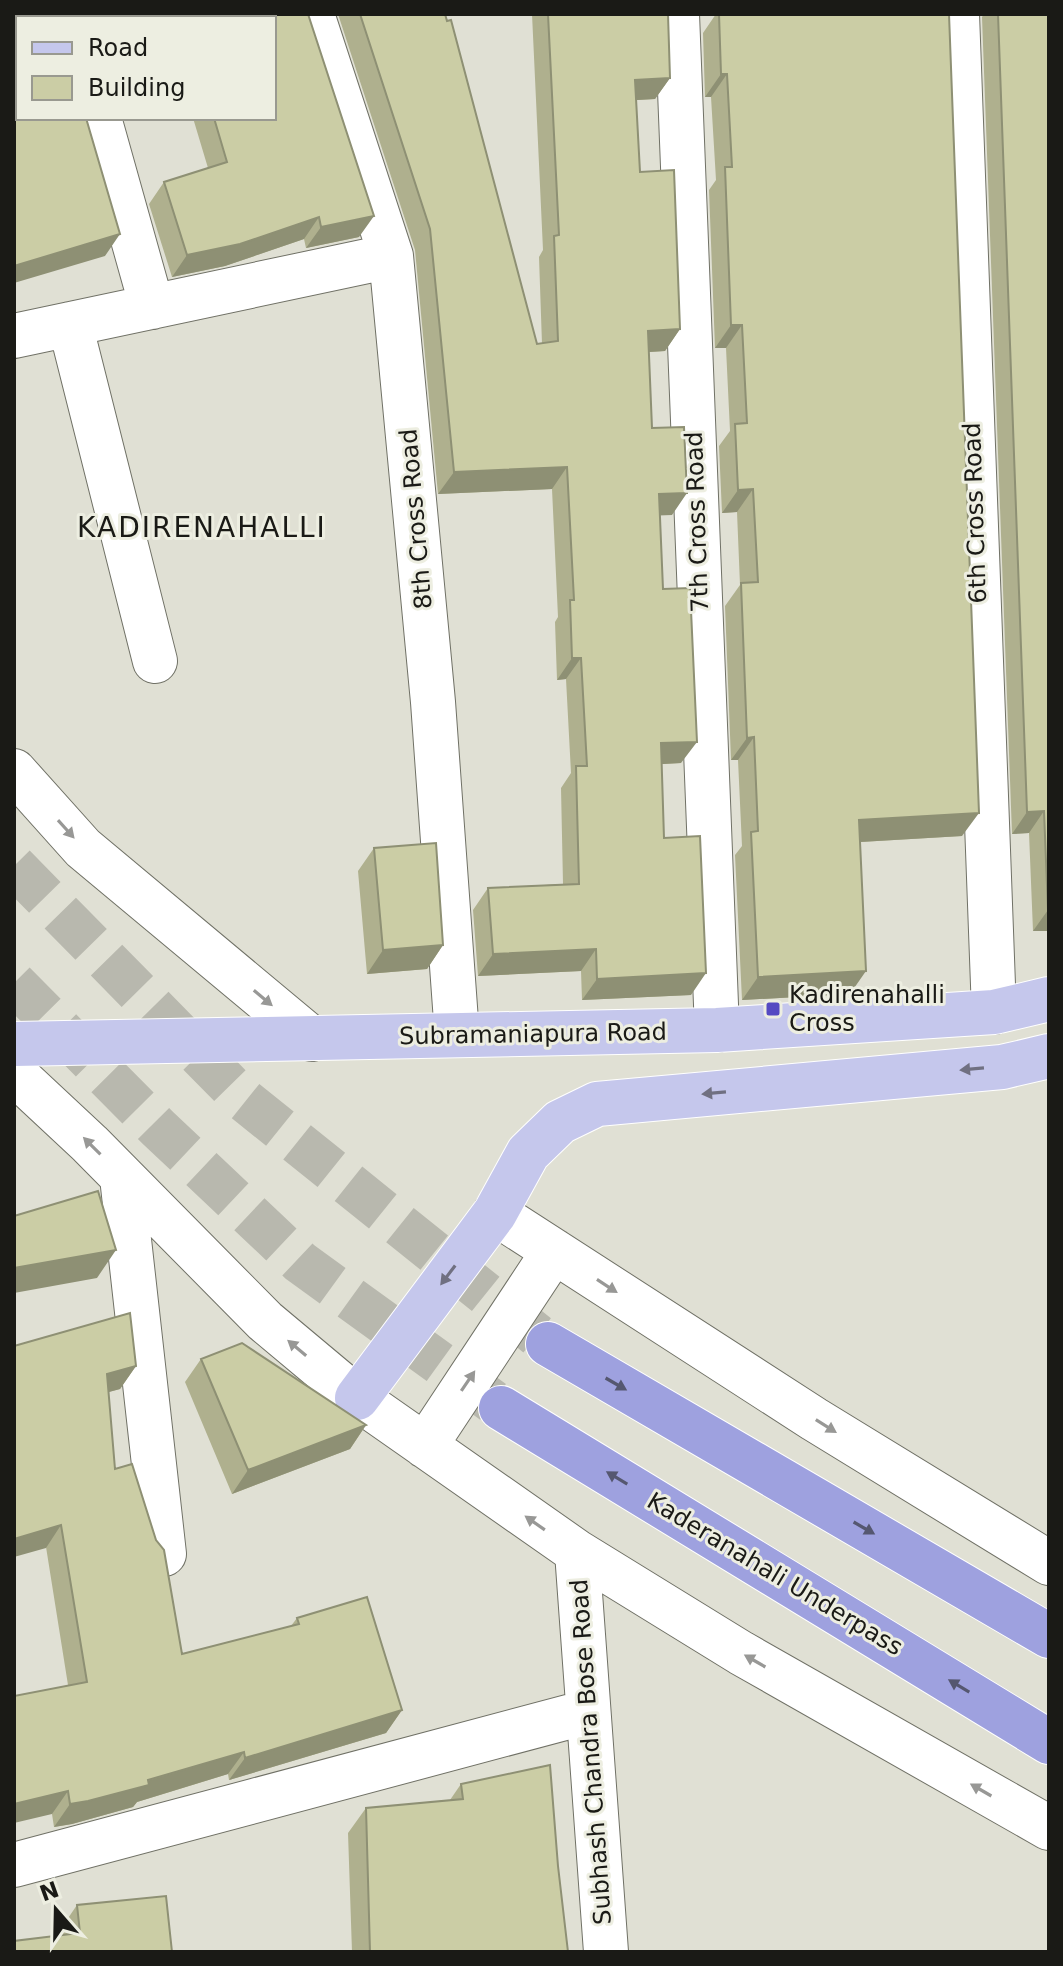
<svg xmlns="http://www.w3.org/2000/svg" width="1063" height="1966" font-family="'DejaVu Sans',sans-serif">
  <rect width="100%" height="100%" fill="#e0e0d4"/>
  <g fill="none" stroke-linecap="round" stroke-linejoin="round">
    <path stroke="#b8b8ae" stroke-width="44" stroke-dasharray="44 22" stroke-linecap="butt" d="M14,866L243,1099L548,1344
      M14,983L158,1128L300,1262L496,1404"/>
    <g stroke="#707166" stroke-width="46">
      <path id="minor" d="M70,14L71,18
        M312,14L391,256L433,702L457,1035
        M677,14L717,1030
        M957,14L994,1012
        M99,118L152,307
        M70,324L155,661
        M14,336L391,256
        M14,771L83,848L312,1039
        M14,1073L90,1144L265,1321L357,1398L577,1552L741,1653L1049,1828
        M122,1177L164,1554
        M495,1213L814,1419L1049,1563
        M425,1446L554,1251
        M577,1552L606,1952
        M14,1865L587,1712"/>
    </g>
    <g stroke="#fff" stroke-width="46">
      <path id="major" d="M14,1044L717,1030L994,1012L1049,999
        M357,1398L495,1213L528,1153L560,1122L597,1104L1002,1067L1049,1056"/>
    </g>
    <g stroke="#fff" stroke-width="46">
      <path id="highway" d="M548,1344L1049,1636
        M501,1408L1049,1742"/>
    </g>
    <use href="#minor" stroke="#fff" stroke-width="44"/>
    <use href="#major" stroke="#c5c7ec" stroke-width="44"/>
    <use href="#highway" stroke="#9ea1df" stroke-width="44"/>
  </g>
  <path fill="#afb08e" d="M95,14H308L359,237L306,248L304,239L225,266L172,277L149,204L164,182L208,168L193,118H274V18H95Z
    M338,14H445L537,344H542L539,257L543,250L532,14H651L670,78L655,99L636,100L640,172L680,329L665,351L649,352L652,428L672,515H660L663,589L681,763L661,764L664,838L691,995L582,1000L581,971L478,976L473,910L488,888L563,884L561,788L571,773L566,679L557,680L555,622L558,617L552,489L438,494L415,250Z
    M716,14H949L962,836L860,842L850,994L742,1000L735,855L742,846L738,760H731L725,606L740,585L737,512L722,513L719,446L730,431L726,348H715L709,190L716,180L711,97H705L703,33Z
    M984,14H1049V931H1033L1029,833L1012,834L982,17Z
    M374,848L443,945L427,969L367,974L358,871Z
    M14,1346L136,1366L120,1389L108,1392L115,1469L182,1654L291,1626L297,1618L402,1710L386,1733L229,1780L228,1774L137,1802L133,1807L72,1824L54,1827L52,1814L68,1685Z
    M201,1359L366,1425L350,1449L232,1494L185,1382Z
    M461,1784L558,1866L568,1952H352L348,1833L366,1808L450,1800Z
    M77,1905L172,1952L61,1935L60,1930Z"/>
  <path fill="#8e9074" d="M721,74H727L711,97H705Z
    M670,78L655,99L620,101L635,80Z
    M374,216L359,237L306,248L321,227Z
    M319,217L304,239L225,266L172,277L187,255Z
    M120,234L105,256L14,283V266Z
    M731,325H742L726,348H715Z
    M680,329L665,351L633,353L648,331Z
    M567,467L552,489L438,494L454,472Z
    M753,489L737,512L722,513L738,490Z
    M687,493L672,515L644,516L659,494Z
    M572,658H581L566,679L557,680Z
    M754,737L738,760H731L747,738Z
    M697,742L681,763L646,765L661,743Z
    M1044,811L1029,833L1012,834L1027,812Z
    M979,813L962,836L843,843L859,820Z
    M1048,910H1049V931H1033Z
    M443,945L427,969L367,974L383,950Z
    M596,949L581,971L478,976L493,954Z
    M866,971L850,994L742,1000L758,977Z
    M706,973L691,995L582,1000L597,979Z
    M116,1250L97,1278L14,1293V1268Z
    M136,1366L120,1389L91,1397L107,1374Z
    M366,1425L350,1449L232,1494L248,1470Z
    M61,1525L46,1548L14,1557V1539Z
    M402,1710L386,1733L229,1780L245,1758Z
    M244,1752L228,1774L137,1802L133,1807L72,1824L54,1827L70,1804Z
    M68,1791L52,1814L14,1823V1804Z"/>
  <path fill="#cbcda5" stroke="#8e9074" stroke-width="2" d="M14,14H69L76,18H18V118H86L120,234L14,266Z
    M103,14H308L374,216L321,227L319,217L240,244L187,255L164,182L227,162L214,118H274V18H97Z
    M360,14H445L447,21L451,20L537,344L558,341L554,236L559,235L548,14H668L670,78L635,80L640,172L674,170L680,329L648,331L652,428L684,427L687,493L659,494L663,589L690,588L697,742L661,743L664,838L700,836L706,973L597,979L596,949L493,954L488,888L579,884L576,766H587L581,658H572L570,600H574L567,467L454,472L430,229Z
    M719,14H949L979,813L859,820L866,971L758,977L751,832L758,831L754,737L747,738L741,583L758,582L753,489L738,490L735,424L747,423L742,325H731L725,167H732L727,74H721Z
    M998,14H1049V910H1048L1044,811L1027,812Z
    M436,843L443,945L383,950L374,848Z
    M98,1191L116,1250L14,1268V1216Z
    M130,1313L136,1366L107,1374L115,1469L132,1464L156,1540L164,1550L182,1654L299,1624L297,1618L367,1597L402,1710L245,1758L244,1752L148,1780L149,1785L88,1801L70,1804L68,1791L14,1804V1696L87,1682L61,1525L14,1539V1346Z
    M242,1343L366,1425L248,1470L201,1359Z
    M550,1765L558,1866L568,1952H370L366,1808L463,1799L461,1784Z
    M166,1896L172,1952H14V1941L80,1933L77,1905Z"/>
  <defs><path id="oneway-solid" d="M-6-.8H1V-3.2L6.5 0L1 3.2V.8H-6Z" transform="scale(2)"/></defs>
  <g fill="#989896">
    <use href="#oneway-solid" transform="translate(66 829) rotate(48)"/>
    <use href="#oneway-solid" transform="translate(263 998) rotate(40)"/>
    <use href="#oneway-solid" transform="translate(92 1146) rotate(-135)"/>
    <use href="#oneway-solid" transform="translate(607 1286) rotate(33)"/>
    <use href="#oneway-solid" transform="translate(297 1348) rotate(-140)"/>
    <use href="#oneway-solid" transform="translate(468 1381) rotate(-56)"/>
    <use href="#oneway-solid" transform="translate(826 1426) rotate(32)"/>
    <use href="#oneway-solid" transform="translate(535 1523) rotate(-145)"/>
    <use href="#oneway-solid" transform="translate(755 1661) rotate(-150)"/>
    <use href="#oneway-solid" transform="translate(981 1790) rotate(-150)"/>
  </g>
  <g fill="#707081">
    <use href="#oneway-solid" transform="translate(972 1069) rotate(175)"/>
    <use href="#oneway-solid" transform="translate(714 1093) rotate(175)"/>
    <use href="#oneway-solid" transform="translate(448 1275) rotate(127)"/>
  </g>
  <g fill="#555770">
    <use href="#oneway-solid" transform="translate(616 1384) rotate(30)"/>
    <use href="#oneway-solid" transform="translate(617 1478) rotate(-149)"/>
    <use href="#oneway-solid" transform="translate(864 1528) rotate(30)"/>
    <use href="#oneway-solid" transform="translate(959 1686) rotate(-149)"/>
  </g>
  <rect fill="#554ac2" stroke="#edeee1" stroke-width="3" x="765" y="1001" width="16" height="16" rx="4"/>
  <g text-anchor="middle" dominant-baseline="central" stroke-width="6" stroke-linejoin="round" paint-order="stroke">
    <g font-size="24" fill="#1a1a16" stroke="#edeee1">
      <text transform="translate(975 513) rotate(-92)">6th Cross Road</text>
      <text transform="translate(416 519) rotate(-95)">8th Cross Road</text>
      <text transform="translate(697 522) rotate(-92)">7th Cross Road</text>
      <text transform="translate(533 1034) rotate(-1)">Subramaniapura Road</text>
      <text transform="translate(775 1574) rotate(31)">Kaderanahali Underpass</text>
      <text transform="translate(591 1752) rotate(-94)">Subhash Chandra Bose Road</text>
    </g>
    <g font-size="24" fill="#1a1a16" stroke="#edeee1" text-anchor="start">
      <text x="789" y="995">Kadirenahalli<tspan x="789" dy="28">Cross</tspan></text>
    </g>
    <g font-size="28" letter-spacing="2" fill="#1a1a16" stroke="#edeee1">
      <text x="202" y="527">KADIRENAHALLI</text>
    </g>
  </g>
  <rect width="1063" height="1966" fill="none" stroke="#1a1a16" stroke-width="32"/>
  <rect x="16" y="16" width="260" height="104" fill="#edeee1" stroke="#999990" stroke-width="2"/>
  <rect x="32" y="42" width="40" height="12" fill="#c5c7ec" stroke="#999990" stroke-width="2"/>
  <text x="88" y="56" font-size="24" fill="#1a1a16">Road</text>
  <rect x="32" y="76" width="40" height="24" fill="#cbcda5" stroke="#999990" stroke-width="2"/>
  <text x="88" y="96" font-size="24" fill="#1a1a16">Building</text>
  <g transform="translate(56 1910) rotate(340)" stroke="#edeee1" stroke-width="6" paint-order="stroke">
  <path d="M0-6L14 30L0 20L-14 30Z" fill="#1a1a16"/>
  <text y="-12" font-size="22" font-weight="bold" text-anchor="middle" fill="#1a1a16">N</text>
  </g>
</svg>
